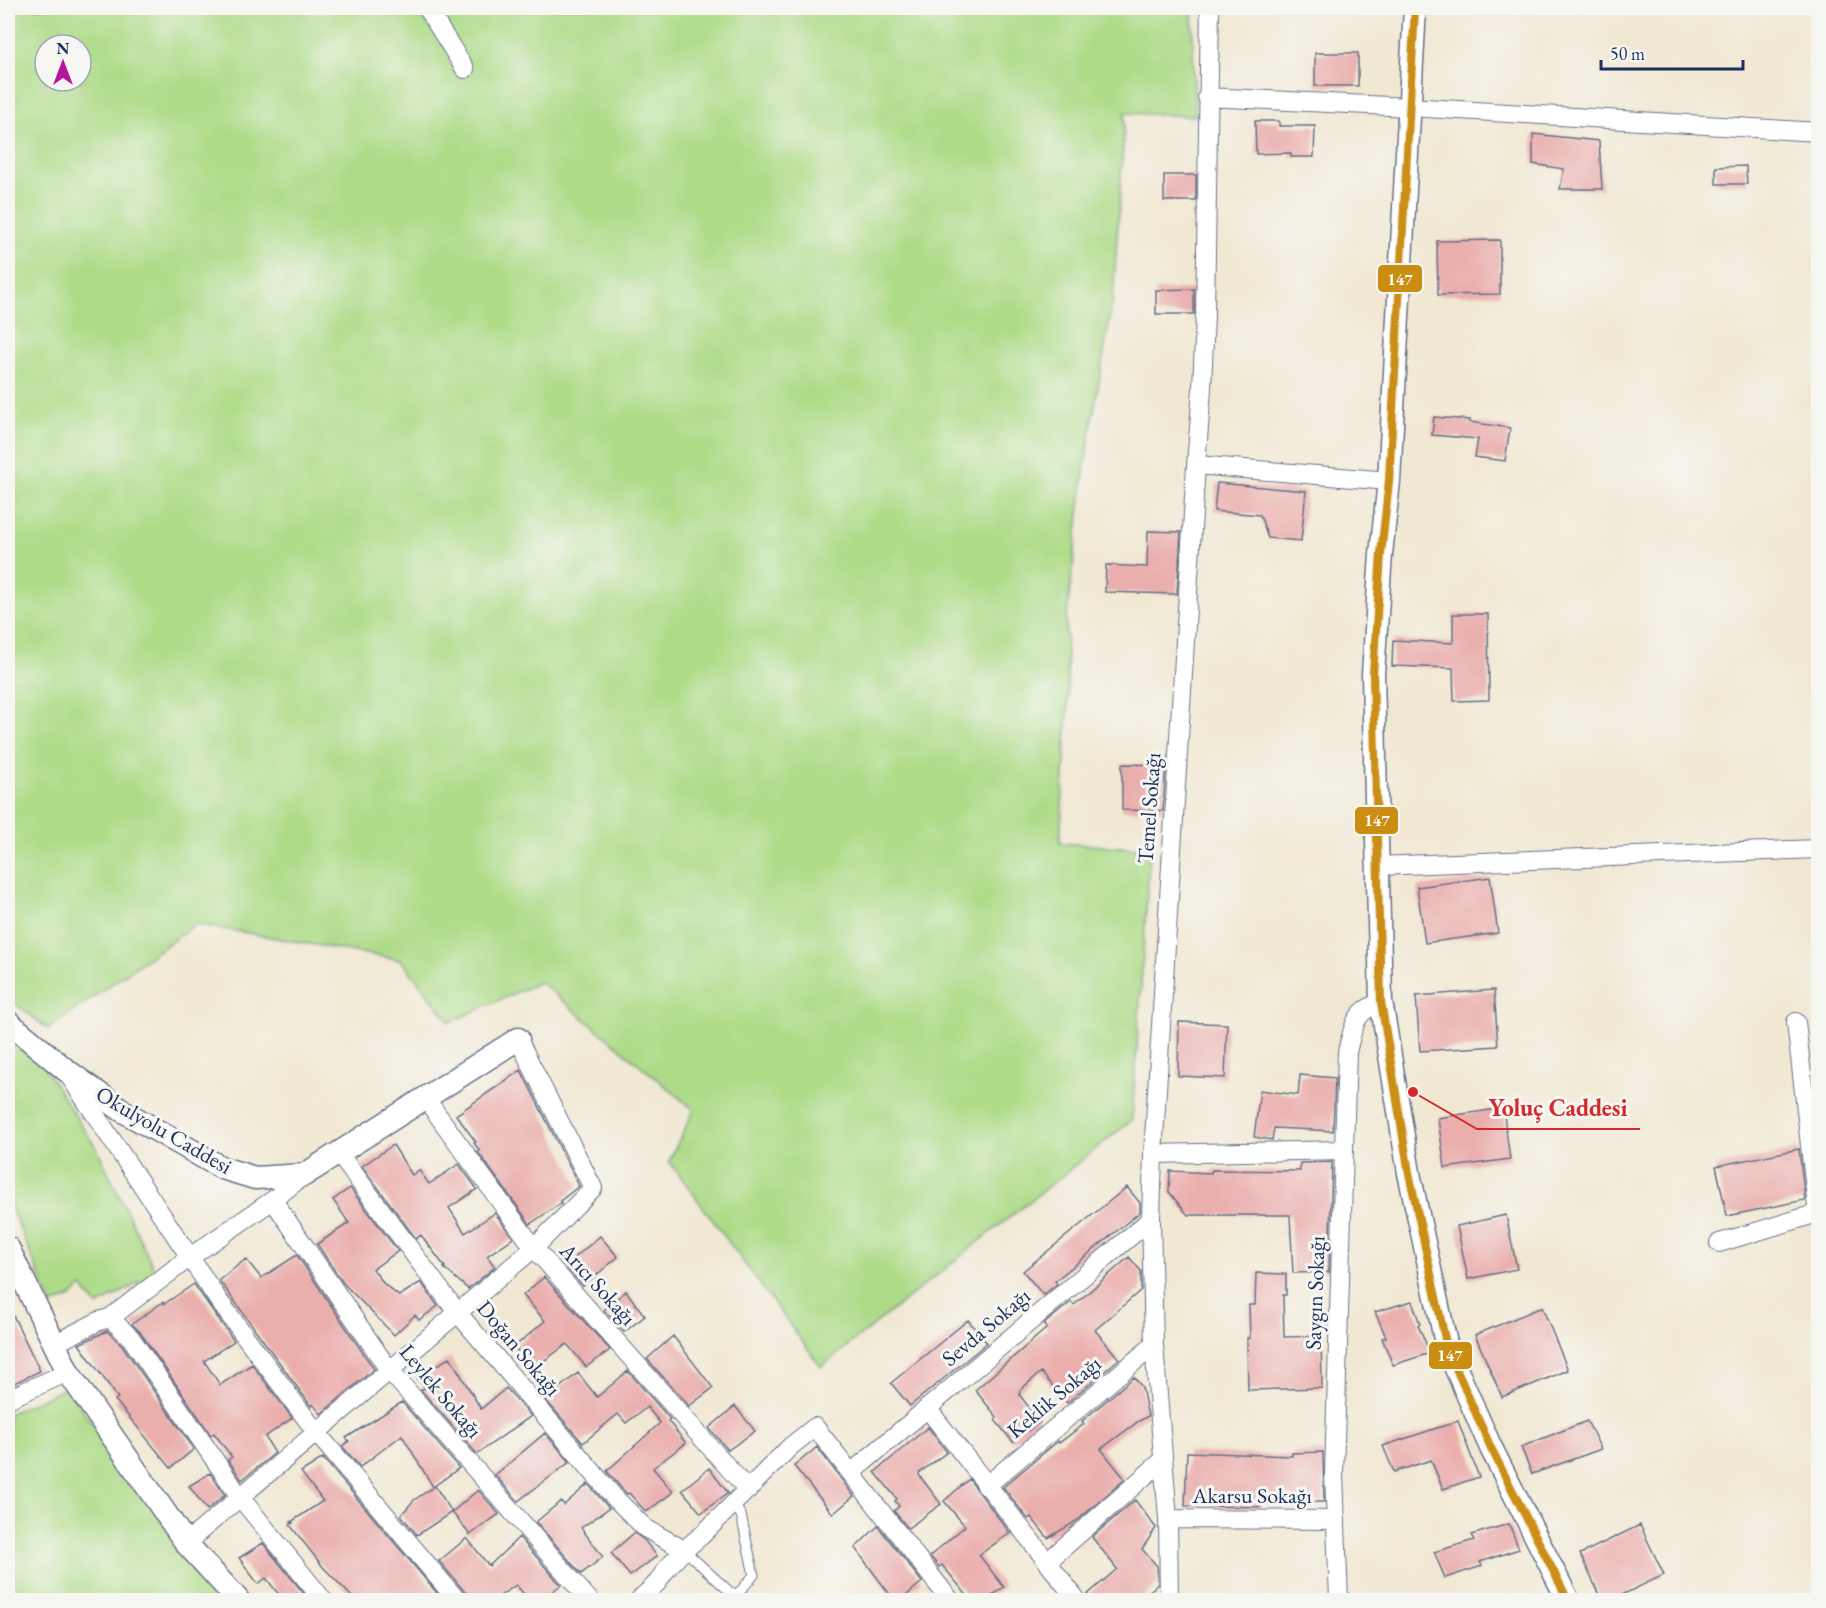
<svg xmlns="http://www.w3.org/2000/svg" width="1826" height="1608" font-family="'EB Garamond',serif">
  <rect width="100%" height="100%" fill="#f6f6f2"/>
  <filter id="ink" filterUnits="userSpaceOnUse"><feTurbulence type="fractalNoise" baseFrequency=".0167" numOctaves="2"/><feDisplacementMap in="SourceGraphic" scale="12" xChannelSelector="R" yChannelSelector="G"/><feConvolveMatrix kernelMatrix="1 2 1 2 8 2 1 2 1" color-interpolation-filters="sRGB"/></filter>
  <filter id="wash" filterUnits="userSpaceOnUse"><feTurbulence type="fractalNoise" baseFrequency=".008" numOctaves="4" result="noise"/><feDisplacementMap in="SourceGraphic" scale="24" xChannelSelector="R" yChannelSelector="G"/><feGaussianBlur stdDeviation="1.35" result="paint"/><feColorMatrix in="noise" values="0 0 0 0 0 0 0 0 0 0 0 0 0 0 0 0 0 1.4 0 .05"/><feComposite in="paint" operator="in"/></filter>
  <g filter="url(#wash)">
    <rect width="100%" height="100%" fill="#f1e8d3"/>
    <path fill="#addb88" stroke="#648573" stroke-width="1.5" fill-rule="evenodd" d="M8,8H1192L1195,116L1125,113L1113,299L1085,465L1066,623L1068,707L1060,843L1150,849L1132,1120L821,1367L669,1161L694,1110L540,982L450,1022L401,960L196,924L48,1029L8,998ZM45,45H81V81H45Z
      M8,1032L41,1063L97,1149L156,1273L97,1306L82,1287L71,1297L52,1305L8,1200Z
      M66,1388L224,1600H8V1414Z"/>
    <g id="blocks">
      <path fill="#eaafad" d="M1315,53H1358V86H1315Z
        M1255,121H1279V126H1315L1314,157H1291V153L1256,154Z
        M1533,134L1599,141L1602,189H1560L1564,169L1533,164Z
        M1746,166L1747,184H1716V167Z
        M1164,175H1196V201H1164Z
        M1500,240V294L1438,295L1437,241Z
        M1194,289V314H1156V290Z
        M1434,417L1470,420L1469,422L1510,428L1505,461L1475,457L1478,439L1432,435Z
        M1217,483L1306,491L1301,541L1268,538L1260,515L1214,511Z
        M1148,531L1181,532L1177,594L1105,592L1106,565L1147,567Z
        M1453,614H1488L1489,700L1454,701L1453,668L1392,666L1393,640L1453,643Z
        M1122,764L1166,765L1163,811L1122,810Z
        M1490,877L1498,933L1425,943L1417,887Z
        M1494,990L1498,1046L1420,1051L1416,996Z
        M1179,1022L1227,1024L1225,1078L1178,1076Z
        M521,1070L579,1186L560,1201L561,1203L530,1224L478,1152L480,1151L474,1143L476,1142L456,1115Z
        M1300,1075L1335,1078L1333,1131L1274,1128L1272,1140L1254,1137L1260,1090L1298,1095Z
        M1503,1108L1510,1159L1445,1168L1438,1118Z
        M393,1145L412,1175L419,1170L429,1184L459,1164L477,1189L449,1208L465,1233L495,1213L513,1238L487,1256L495,1267L468,1289L444,1268L445,1267L421,1235L416,1239L362,1166Z
        M1799,1149L1805,1200L1727,1216L1716,1166Z
        M1332,1162L1329,1272L1293,1273L1290,1215H1188L1169,1192L1170,1171L1211,1173L1212,1170L1300,1171V1163Z
        M1127,1187L1140,1203V1212L1055,1281L1057,1284L1043,1295L1023,1271Z
        M350,1188L398,1251L373,1269L384,1284L399,1296L421,1282L438,1306L419,1320L415,1315L394,1335L343,1283L317,1244L349,1223L333,1200Z
        M1506,1215L1517,1269L1468,1279L1457,1226Z
        M600,1236L618,1257L583,1286L565,1266Z
        M297,1255L374,1369L321,1414L313,1404L311,1406L219,1280L246,1259L261,1278Z
        M1129,1257L1141,1271V1290L1095,1330L1119,1359L1067,1403L1041,1372L1019,1391L1020,1393L1019,1394L1040,1422L1013,1442L995,1420L997,1417L975,1390L1047,1328L1044,1324L1071,1302L1074,1305Z
        M1256,1273L1286,1274V1295H1283L1284,1337L1321,1336L1322,1388L1248,1390L1247,1338H1250L1249,1305H1255Z
        M544,1277L610,1350L586,1367L567,1344L533,1369L514,1347L545,1321L523,1295Z
        M194,1284L234,1341L204,1361L220,1385L252,1364L292,1418L265,1437L275,1453L242,1480L228,1460L232,1457L214,1433L211,1435L140,1332L132,1324L163,1302L164,1304Z
        M626,1291L645,1316L624,1332L604,1310Z
        M1412,1301L1420,1324L1418,1325L1430,1353L1393,1365L1382,1338L1386,1337L1375,1312Z
        M8,1305L40,1371L8,1386Z
        M1542,1307L1568,1370L1502,1397L1475,1335Z
        M968,1320L987,1343L910,1406L891,1383Z
        M107,1331L122,1345L194,1449L171,1468L115,1400L118,1398L79,1344Z
        M673,1336L713,1388L689,1406L647,1359Z
        M450,1357L481,1409L506,1388L531,1416L477,1454L421,1390L425,1388L417,1378Z
        M628,1371L670,1419L668,1421L686,1443L653,1468L673,1492L646,1512L629,1493L627,1494L622,1489L607,1471L660,1423L647,1407L626,1423L618,1414L583,1443L545,1399L578,1373L597,1397Z
        M1134,1377L1142,1387L1148,1416L1139,1421L1101,1449L1125,1479L1078,1520L1048,1538L1031,1517L1028,1519L1003,1487L1058,1441L1059,1443L1084,1424L1082,1421Z
        M402,1402L459,1468L433,1487L402,1435L360,1467L342,1446L349,1441L346,1438Z
        M735,1406L755,1431L728,1450L709,1428Z
        M1458,1421L1479,1477L1443,1489L1431,1460L1394,1472L1383,1446Z
        M1587,1421L1601,1449L1532,1474L1521,1447Z
        M928,1427L947,1452L919,1473V1475L941,1504L908,1528L894,1511L899,1506L895,1501L897,1499L875,1472Z
        M545,1433L570,1462L518,1501L495,1475Z
        M817,1447L854,1496L833,1514L794,1466Z
        M1187,1452L1292,1456V1453L1323,1452L1324,1502H1293V1496H1261V1507L1185,1506Z
        M323,1458L443,1600H407L401,1594L391,1600H355L323,1567L290,1525L293,1523L291,1522L323,1501L301,1472Z
        M709,1468L728,1493L701,1513L682,1490Z
        M210,1473L225,1495L207,1510L189,1486Z
        M969,1479L1010,1533L979,1555L1004,1587L986,1600H971L942,1565L939,1567L930,1556L965,1526L944,1501Z
        M588,1484L609,1508L581,1528L603,1557L581,1574L536,1522L561,1501L564,1505Z
        M435,1486L452,1512L417,1535L401,1515L414,1500Z
        M478,1490L499,1514L470,1535L452,1512Z
        M1135,1500L1156,1528L1142,1549L1157,1566L1158,1584L1139,1600H1088L1087,1595L1117,1569L1092,1537Z
        M1509,1524L1519,1549L1480,1562L1482,1566L1445,1578L1434,1552L1474,1540L1471,1535Z
        M1640,1525L1664,1575L1611,1600H1602L1580,1554Z
        M878,1526L922,1582L901,1600H894L855,1548Z
        M634,1533L645,1541L657,1556L630,1576L611,1553Z
        M519,1537L561,1585L541,1600H529L516,1585L494,1600H468L466,1593L439,1561L467,1538L489,1566Z
        M263,1543L309,1600H283L266,1578L258,1584L239,1558Z"/>
    </g>
  </g>
  <g filter="url(#ink)">
    <use href="#blocks" fill-opacity="0" stroke="#667087" stroke-width="1.5"/>
    <g fill="none" stroke-linecap="round" stroke-linejoin="round">
      <g stroke="#667087" stroke-width="11">
        <path id="service" d="M733,1504L741,1515L754,1575L736,1596
          M684,1550L739,1600"/>
      </g>
      <g stroke="#667087" stroke-width="20">
        <path id="minor" d="M427,8L465,69
          M1207,97L1409,107L1818,132
          M1196,465L1389,481
          M1377,866L1818,849
          M1796,1022L1818,1216
          M70,1077L219,1301L316,1432L457,1600
          M426,1099L534,1248L748,1490
          M339,1154L457,1312L614,1497L645,1528L684,1550
          M1153,1154L1196,465L1202,389L1205,314L1210,8
          M273,1200L389,1370L589,1600
          M1719,1243L1818,1213
          M110,1318L190,1257L273,1200L304,1175
          M54,1344L99,1321L110,1318L131,1338L240,1497L323,1600
          M8,1399L68,1372
          M927,1408L1077,1600
          M852,1472L1151,1219
          M986,1486L1154,1345
          M1168,1519L1336,1520
          M186,1543L534,1248L593,1188L518,1039
          M1047,1562L1163,1460
          M639,1600L657,1583L668,1567L684,1550L702,1535L791,1446L815,1427L950,1600
          M1169,1600L1168,1519L1154,1345L1151,1219L1153,1154L1344,1150
          M1339,1600L1334,1474L1347,1052C1354,1026 1353,1012 1381,1002"/>
      </g>
      <g stroke="#667087" stroke-width="25">
        <path id="tertiary" d="M1415,8L1389,481L1381,554L1373,674L1381,1002L1384,1019L1409,1173L1447,1348L1491,1448L1568,1600
          M8,1022L66,1070L123,1111L222,1168L255,1178L304,1175L518,1039
          M8,1248L68,1372L186,1543L238,1600"/>
      </g>
      <use href="#service" stroke="#fff" stroke-width="9"/>
      <use href="#minor" stroke="#fff" stroke-width="18"/>
      <use href="#tertiary" stroke="#fff" stroke-width="22"/>
      <g stroke="#f6f6f2" stroke-width="12">
        <path id="bus-1" d="M1415,8L1389,481L1381,554L1373,674L1381,1002L1409,1173L1447,1348L1491,1448L1568,1600"/>
      </g>
      <use href="#bus-1" stroke="#cb8e13" stroke-width="8"/>
    </g>
  </g>
  <g text-anchor="middle" dominant-baseline="central" stroke-width="6" stroke-linejoin="round" paint-order="stroke">
    <g font-size="22" fill="#1b2f5e" stroke="#f6f6f2">
      <text transform="translate(1149 808) rotate(-86)">Temel Sokağı</text>
      <text transform="translate(164 1130) rotate(30)">Okulyolu Caddesi</text>
      <text transform="translate(598 1284) rotate(48)">Arıcı Sokağı</text>
      <text transform="translate(1315 1293) rotate(-88)">Saygın Sokağı</text>
      <text transform="translate(986 1327) rotate(-40)">Sevda Sokağı</text>
      <text transform="translate(519 1348) rotate(50)">Doğan Sokağı</text>
      <text transform="translate(441 1391) rotate(50)">Leylek Sokağı</text>
      <text transform="translate(1054 1397) rotate(-40)">Keklik Sokağı</text>
      <text x="1252" y="1495">Akarsu Sokağı</text>
    </g>
  </g>
  <path fill="none" stroke="#d62828" stroke-width="2" d="M1413 1092L1477 1129H1640"/>
  <circle fill="#d62828" stroke="#f6f6f2" stroke-width="2" cx="1413" cy="1092" r="6"/>
  <g font-size="24" text-anchor="middle" font-weight="bold" fill="#d62828" stroke="#f6f6f2" stroke-width="6" stroke-linejoin="round" paint-order="stroke">
    <text x="1558" y="1116">Yoluç Caddesi</text>
  </g>
  <g stroke="#f6f6f2" stroke-width="2">
    <rect x="1377" y="264" width="46" height="29" rx="6" fill="#cb8e13"/>
    <rect x="1354" y="806" width="45" height="29" rx="6" fill="#cb8e13"/>
    <rect x="1428" y="1341" width="45" height="29" rx="6" fill="#cb8e13"/>
  </g>
  <g font-size="16" text-anchor="middle" font-weight="bold" fill="#fff">
    <text x="1400" y="285">147</text>
    <text x="1377" y="826">147</text>
    <text x="1450" y="1361">147</text>
  </g>
  <rect width="1826" height="1608" fill="none" stroke="#f6f6f2" stroke-width="30"/>
  <g transform="translate(63 63)"><circle r="28" fill="#f6f6f2" stroke="#9ea6b7" stroke-width="1.5"/>
  <path d="M0-4.5L10 22L0 15L-10 22Z" fill="#b5179e"/>
  <text y="-9" font-size="16" font-weight="bold" text-anchor="middle" fill="#1b2f5e">N</text>
  </g>
  <path d="M1601 60v9h142v-9" fill="none" stroke="#1b2f5e" stroke-width="3"/>
  <text x="1610" y="60" font-size="18" fill="#1b2f5e" stroke="#f6f6f2" stroke-width="4.5" paint-order="stroke">50 m</text>
</svg>
